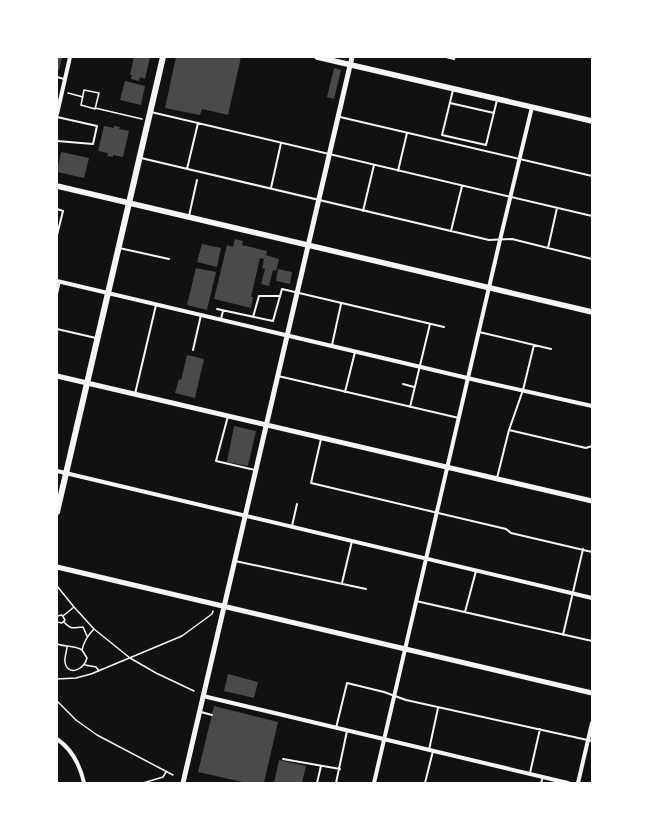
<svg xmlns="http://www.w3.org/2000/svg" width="649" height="840" font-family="'Roboto Serif',serif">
  <rect width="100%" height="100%" fill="#111"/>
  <path fill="#4a4a4a" d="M57,57H62L59,70L57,69Z
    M134,57H150L145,79L140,77L139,81L131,79L132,75H130Z
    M176,57H241L228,115L202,109L200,115L165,108Z
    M334,68L341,70L334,99L327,97Z
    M125,81L145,86L141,105L120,100Z
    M104,126L114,128V126L120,127L119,129L129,131L123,157L113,155V157L107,156L108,153L98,151Z
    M61,152L89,158L84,178L57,172Z
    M235,239L243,241L242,245L267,251L266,255L279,259L276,271L273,270L269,286L261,284L265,269L262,268L264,259L260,258L251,297H253L251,308L214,299L227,245L233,247Z
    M202,244L221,248L217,267L197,262Z
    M196,268L216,272L207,310L187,305Z
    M278,269L292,272L290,284L276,281Z
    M187,355L204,359L195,398L175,393L179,379L181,380Z
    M234,426L256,431L248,466L227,462Z
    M228,674L258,682L254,698L224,691Z
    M214,706L278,722L264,783H247L198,772Z
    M279,760L306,766L302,783H274Z"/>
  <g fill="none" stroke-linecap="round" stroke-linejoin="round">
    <path stroke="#f5f5f5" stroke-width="1.5" d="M84,90L99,93L95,109L81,105Z
      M68,93L83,97
      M95,108L142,119
      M57,586L74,607L94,629L130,658L156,673L194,691
      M57,616L62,615L65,620L62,623L57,622
      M63,616L74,607
      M64,622C72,631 74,627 83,627L87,636
      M57,644C65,647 74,645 82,650
      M67,647C67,651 64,658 65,662C67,676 84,671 87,658L82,650C84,641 88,635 94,629
      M85,665L96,667L99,671
      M57,679L76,678L91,674L182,636L212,614L213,611
      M57,701L76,720L97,735L173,775
      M143,783L163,777L166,772"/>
    <path stroke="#f5f5f5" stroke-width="2" d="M446,57L454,59L455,57
      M57,77L64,79
      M453,90L442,135L486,145L497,100
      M450,103L494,113
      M151,112L592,216
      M57,117L97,126L93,144L57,141
      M340,117L592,176
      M141,158L489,240L512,239L592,259
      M187,169L198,123
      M398,171L407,133
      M271,188L281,143
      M57,209L63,211L57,235
      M363,211L374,165
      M189,216L197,180
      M451,231L462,186
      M119,248L169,259
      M548,248L557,208
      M57,294L60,281
      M217,309L273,321L282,289L444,327
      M253,317L259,296H280
      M221,319L223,311
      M57,329L96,338
      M479,332L551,349
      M332,345L341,304
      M193,350L201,315
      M278,376L459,418
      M403,384L414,387
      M345,392L355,352
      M135,394L156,305
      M410,407L430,324
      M228,416L216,461L255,470
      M509,430L586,448L592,446
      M321,439L311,483L506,529L511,533L592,552
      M497,478L509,430L523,390L534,345
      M292,526L297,504
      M235,561L366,589
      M342,583L352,541
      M416,601L592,641
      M465,612L476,571
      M563,635L583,549
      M201,712L212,715
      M336,728L347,683L384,692L406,700L592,741
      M429,750L438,708
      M283,759L340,769
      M530,773L540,729
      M317,783L321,766
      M336,783L347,731
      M425,783L433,751
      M541,783L543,777"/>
    <path stroke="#f5f5f5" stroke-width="4" d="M57,114L70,57
      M57,281L480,381L592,406
      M57,471L592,598
      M203,696L568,783
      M57,739C73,750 80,765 84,783
      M374,783L500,240L532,107
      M578,783L592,723"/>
    <path stroke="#f5f5f5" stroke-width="5" d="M57,376L592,501
      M57,567L592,693
      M183,783L352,57"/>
    <path stroke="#f5f5f5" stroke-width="5.5" d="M317,57L592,121
      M57,186L592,312"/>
    <path stroke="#f5f5f5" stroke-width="6" d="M57,512L163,57"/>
  </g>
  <rect width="649" height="840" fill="none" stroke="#ffffff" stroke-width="116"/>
</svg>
